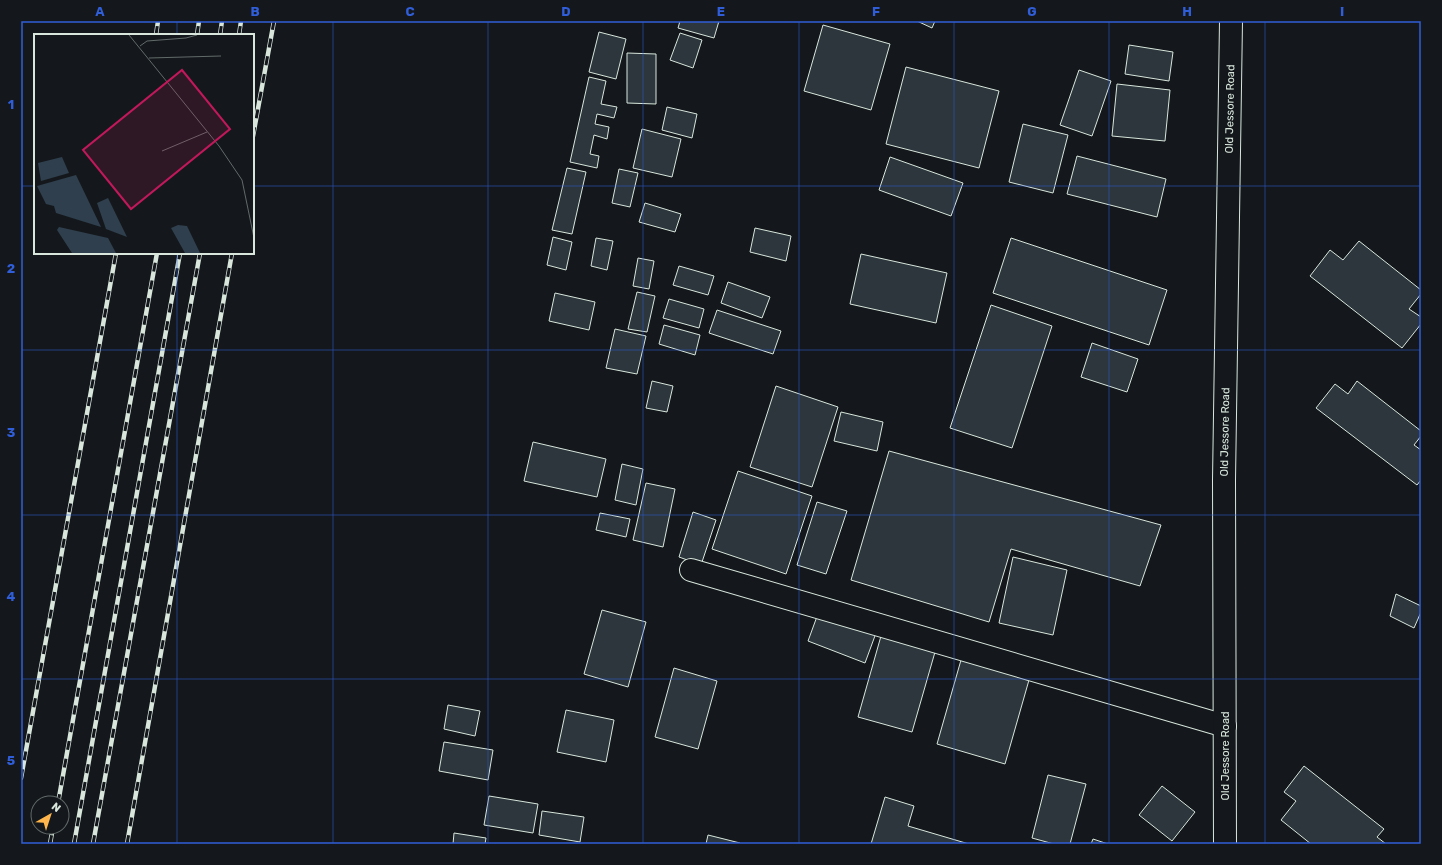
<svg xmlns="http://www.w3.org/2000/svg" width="1442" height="865" font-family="Rubik,sans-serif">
  <rect width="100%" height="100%" fill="#14181c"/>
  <path fill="#2c363c" stroke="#d8e6dc" d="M680,21H719L714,38L678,28Z
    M917,21H935L932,28Z
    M823,25L890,44L871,110L804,91Z
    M599,32L626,39L616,79L589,72Z
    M680,33L702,40L693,68L670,60Z
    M1129,45L1173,52L1169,81L1125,74Z
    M627,53L656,54V104L627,103Z
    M906,67L999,91L979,168L886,144Z
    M1079,70L1111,81L1092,136L1060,125Z
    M589,77L606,81L601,104L617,107L614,118L597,114L595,124L609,127L607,139L594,135L590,154L599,156L597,168L570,162Z
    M1117,84L1170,90L1165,141L1112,136Z
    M667,107L697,114L692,138L662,130Z
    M1023,124L1068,135L1053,193L1009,182Z
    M642,129L681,139L672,177L633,168Z
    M1077,156L1166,179L1157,217L1067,194Z
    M890,157L963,183L951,216L879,190Z
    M567,168L586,172L572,234L552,230Z
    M619,169L638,173L630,207L612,203Z
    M645,203L681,214L675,232L639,222Z
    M755,228L791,236L786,261L750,252Z
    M553,237L572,242L566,270L547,265Z
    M596,238L613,241L607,270L591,266Z
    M1011,238L1167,290L1149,345L993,293Z
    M1359,241L1421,290V294L1409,309L1421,317V324L1402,348L1310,276L1330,250L1343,260Z
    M861,254L947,273L936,323L850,304Z
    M638,258L654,261L649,289L633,286Z
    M679,266L714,276L708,295L673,285Z
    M728,282L770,297L762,318L721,303Z
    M637,292L655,296L647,332L628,329Z
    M555,293L595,302L589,330L549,321Z
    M669,299L704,309L699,328L663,318Z
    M991,305L1052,326L1012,448L950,428Z
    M717,310L781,331L773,354L709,333Z
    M664,325L700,335L695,355L659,344Z
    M615,329L646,336L637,374L606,368Z
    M1092,343L1138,359L1127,392L1081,377Z
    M652,381L673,386L667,412L646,408Z
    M1357,381L1421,431V436L1414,445L1421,450V480L1417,485L1316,408L1335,384L1348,394Z
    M776,386L838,407L812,487L750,467Z
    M841,412L883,422L877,451L834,441Z
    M533,442L606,459L597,497L524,481Z
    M889,451L1161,525L1140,586L1011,549L989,622L851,580Z
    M622,464L643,469L636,505L615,500Z
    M738,471L812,496L786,574L712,549Z
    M646,483L675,489L663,547L633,540Z
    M817,502L847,511L826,574L797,565Z
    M693,512L716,520L701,565L679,557Z
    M600,513L630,519L626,537L596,530Z
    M1013,557L1067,570L1053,635L999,623Z
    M1396,594L1421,606V612L1414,628L1390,616Z
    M602,610L646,622L628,687L584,674Z
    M819,611L876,633L865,663L808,641Z
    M881,636L935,652L912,732L858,717Z
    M961,660L1029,680L1005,764L937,744Z
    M674,668L717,681L698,749L655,737Z
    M448,705L480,711L475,736L444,729Z
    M566,710L614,720L606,762L557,752Z
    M444,742L493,750L488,780L439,771Z
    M1304,766L1384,829L1377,837L1386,844H1311L1281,820L1296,801L1284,792Z
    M1048,775L1086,784L1070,844H1054L1032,838Z
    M1162,786L1195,812L1172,841L1139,815Z
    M489,796L538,804L533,833L484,825Z
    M885,797L914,806L908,826L969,844H871Z
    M542,811L584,817L580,842L539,835Z
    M454,833L486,838L485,844H453Z
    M708,835L740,843L739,844H706Z
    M1093,839L1108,844H1091Z"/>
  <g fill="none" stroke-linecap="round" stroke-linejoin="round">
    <g stroke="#d8e6dc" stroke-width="24">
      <path id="minor" d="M691,570L1225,726"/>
    </g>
    <g stroke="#d8e6dc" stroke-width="24">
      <path id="major" d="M1225,844L1224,480L1231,21"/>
    </g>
    <use href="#minor" stroke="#14181c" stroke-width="22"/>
    <use href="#major" stroke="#14181c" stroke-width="22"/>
    <g stroke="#d8e6dc" stroke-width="4.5">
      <path id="rail" d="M156,35L158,21
        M197,35L199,21
        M220,35L222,21
        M239,35L241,21
        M253,136L274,21
        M21,778L116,253
        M58,803L157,253
        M50,844L53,827
        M74,844L180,253
        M93,844L200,253
        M127,844L232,253"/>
    </g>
    <use href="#rail" stroke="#14181c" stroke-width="3" stroke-dasharray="9" stroke-linecap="butt"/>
  </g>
  <path fill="none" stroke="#305dd8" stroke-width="1" stroke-opacity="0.55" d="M177,21V35M333,21V844M488,21V844M643,21V844M799,21V844M954,21V844M1109,21V844M1265,21V844M21,186H35M253,186H1421M177,253V844M21,350H1421M21,515H1421M21,679H1421"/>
  <g text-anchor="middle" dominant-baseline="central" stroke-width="3" stroke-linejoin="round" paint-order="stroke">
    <g font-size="11" fill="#d8e6dc" stroke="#14181c">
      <text transform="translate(1230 109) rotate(-89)">Old Jessore Road</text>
      <text transform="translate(1225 432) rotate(-89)">Old Jessore Road</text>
      <text transform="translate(1225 756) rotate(-90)">Old Jessore Road</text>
    </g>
  </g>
  <g transform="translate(34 34)">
    <rect width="220" height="220" fill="#14181c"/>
    <path d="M28,123L35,139L7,147L4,129ZM42,141L67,193L22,179L20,172L12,170L3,152ZM74,164L93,203L72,195L63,169ZM144,191L153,192L166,219H151L137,194ZM25,193L74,204L82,219H38L23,196Z" fill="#2f3f4d"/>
    <path fill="none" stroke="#626a69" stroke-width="1" d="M95,1L185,112L208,146L220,204M106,12L113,7L152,4L163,1M115,24L187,22M128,117L173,98"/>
    <path fill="#c2185b" fill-opacity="0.15" stroke="#c2185b" stroke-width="2" d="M148,36L196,95L97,175L49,116Z"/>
    <rect width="220" height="220" fill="none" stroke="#d8e6dc" stroke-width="2"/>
  </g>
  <rect width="1442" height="865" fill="none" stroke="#14181c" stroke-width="44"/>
  <g transform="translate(50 815) rotate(39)"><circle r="19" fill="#14181c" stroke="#626a69"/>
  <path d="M0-3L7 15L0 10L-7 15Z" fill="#ffb74d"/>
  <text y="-6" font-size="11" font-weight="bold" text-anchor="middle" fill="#d8e6dc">N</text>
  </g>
  <rect x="22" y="22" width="1398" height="821" fill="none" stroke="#305dd8" stroke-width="1.5"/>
  <g font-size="13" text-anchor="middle" font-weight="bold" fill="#305dd8">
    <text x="100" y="16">A</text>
    <text x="255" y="16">B</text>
    <text x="410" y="16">C</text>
    <text x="566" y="16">D</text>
    <text x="721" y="16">E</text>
    <text x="876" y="16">F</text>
    <text x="1032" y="16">G</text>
    <text x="1187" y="16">H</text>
    <text x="1342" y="16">I</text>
    <text x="11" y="109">1</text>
    <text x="11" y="273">2</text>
    <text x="11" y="437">3</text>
    <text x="11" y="601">4</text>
    <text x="11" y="765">5</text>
  </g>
</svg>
